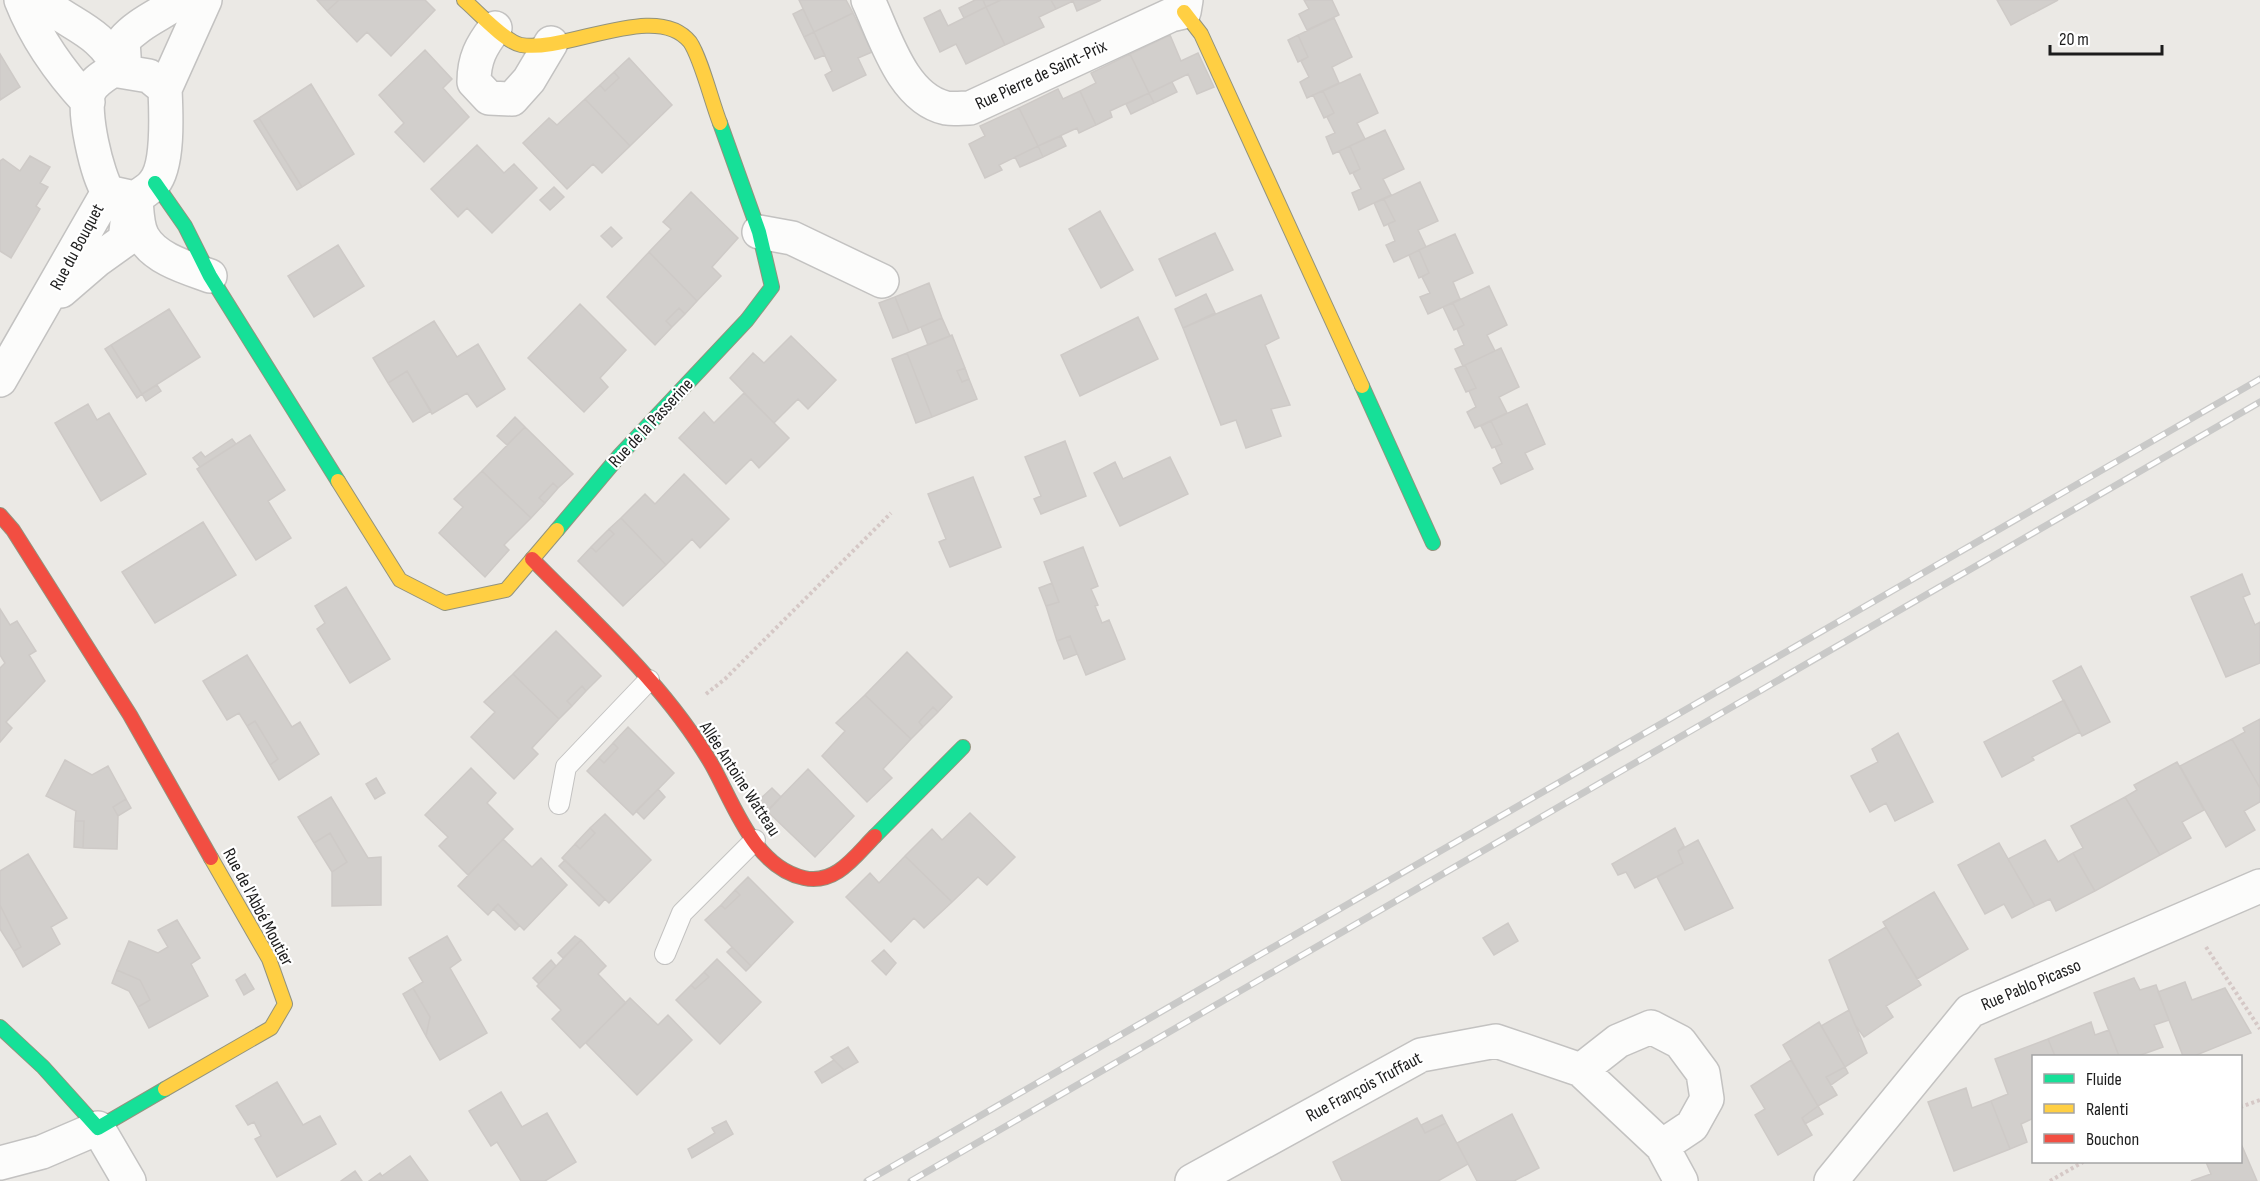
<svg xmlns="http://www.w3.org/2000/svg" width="2260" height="1181" font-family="'Sofia Sans Condensed',sans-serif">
  <rect width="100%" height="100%" fill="#ebe9e5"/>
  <path fill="#d2cfcc" stroke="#cecac7" stroke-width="1.5" d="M317,0H339L327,11Z
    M339,0H425L435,10L391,56L367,32L357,42L327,11Z
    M799,0H846L853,13L814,32Z
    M975,0H983L986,7L964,18L959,8Z
    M983,0H1001L986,7Z
    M1001,0H1051L1056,9L1039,17L1044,27L1005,45L986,7Z
    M1051,0H1101L1077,11L1073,1L1056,9Z
    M1304,0H1332L1339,15L1307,30L1299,14L1309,9Z
    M1997,0H2058L2011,25Z
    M986,7L1005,45L966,64L956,44L940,52L924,18L940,10L948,26Z
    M803,9L814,32L804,37L793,14Z
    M853,13L872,52L858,58L866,75L833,91L825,75L832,71L814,32Z
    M1334,18L1352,57L1332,67L1339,83L1307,98L1300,82L1309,77L1301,61L1308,57L1298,35Z
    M814,32L825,55L815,59L804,37Z
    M1170,35L1181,61L1198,53L1214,87L1197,94L1188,74L1149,93L1130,54Z
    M1298,35L1308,57L1298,62L1288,40Z
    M425,50L452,79L443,88L469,117L424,162L395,132L404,123L379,95Z
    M0,54L20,87L0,100Z
    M1130,54L1149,93L1110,111L1112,117L1096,125L1080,91L1096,83L1091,73Z
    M629,58L672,105L630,146L585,99L600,85L605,91L619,78L614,72Z
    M614,72L619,78L605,91L600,85Z
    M1360,74L1378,113L1357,123L1365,139L1333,154L1326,137L1335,133L1327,117L1334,113L1323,91Z
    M1172,82L1177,92L1154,103L1149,93Z
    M311,84L354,154L302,187L259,118Z
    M1058,89L1063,99L1080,91L1096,125L1079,133L1077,128L1038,146L1019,108Z
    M1323,91L1334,113L1324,118L1313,95Z
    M1149,93L1154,103L1131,114L1126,104Z
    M585,99L630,146L602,173L593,164L567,189L523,143L549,118L557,125Z
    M1019,108L1038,146L999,165L1002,170L985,178L969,144L985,136L980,126Z
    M259,118L302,187L297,190L254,121Z
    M1385,130L1404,169L1383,179L1391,195L1359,210L1352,193L1361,189L1353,173L1360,169L1350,146Z
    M1061,136L1066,146L1043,157L1038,146Z
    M477,145L504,173L514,164L537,188L492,233L467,208L458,217L431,189Z
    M1038,146L1043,157L1020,167L1015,157Z
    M1350,146L1360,169L1350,174L1339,151Z
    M30,156L50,167L40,183L48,187L36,206L40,209L11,258L0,251V161L3,159L20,171Z
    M1420,182L1438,221L1418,230L1426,247L1394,262L1386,245L1395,241L1388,224L1395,221L1384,199Z
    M554,187L564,197L550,210L540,200Z
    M691,192L738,238L712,267L721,276L697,301L649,252L671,229L663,222Z
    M1384,199L1395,221L1384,226L1374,203Z
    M1100,211L1133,270L1101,288L1069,229Z
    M611,227L622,238L612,247L601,236Z
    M1215,233L1233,270L1176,296L1159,259Z
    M1455,234L1473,273L1453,282L1460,299L1428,314L1420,297L1430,293L1422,277L1429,273L1419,250Z
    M338,245L364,286L314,317L288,276Z
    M1419,250L1429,273L1419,278L1409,255Z
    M649,252L697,301L685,314L679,308L666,321L672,327L655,345L607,297Z
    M929,283L942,318L909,332L895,297Z
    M1489,286L1507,325L1487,335L1495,351L1463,366L1455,349L1464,345L1457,329L1464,325L1453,303Z
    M1206,294L1215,313L1183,328L1175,309Z
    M1261,295L1279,338L1265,345L1290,405L1271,409L1281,436L1246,448L1236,420L1221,425L1183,328Z
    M895,297L909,332L893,338L879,303Z
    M1453,303L1464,325L1454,330L1443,307Z
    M580,304L626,350L600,378L608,387L584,412L528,358Z
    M679,308L685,314L672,327L666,321Z
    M169,309L200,357L142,394L111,345Z
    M1138,317L1158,359L1080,396L1061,355Z
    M942,318L950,336L928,345L921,327Z
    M434,321L457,357L478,344L505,389L477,407L467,393L432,414L407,371L388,383L373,358Z
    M952,335L965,368L957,371L962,382L969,379L977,399L932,417L907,353Z
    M791,336L836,380L808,409L798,399L774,423L730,378L753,353L764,363Z
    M111,345L142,394L137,398L105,349Z
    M1501,348L1519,387L1499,397L1507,413L1475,428L1467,412L1476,407L1469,391L1476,388L1465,365Z
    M907,353L932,417L916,423L892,359Z
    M1465,365L1476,388L1466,392L1455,369Z
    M965,368L969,379L962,382L957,371Z
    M407,371L431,411L413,422L388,383Z
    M157,385L161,391L146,401L142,394Z
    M744,393L789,438L759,468L751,459L726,484L679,438L704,412L714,423Z
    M88,404L97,420L109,413L146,474L101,501L55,423Z
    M1527,404L1545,444L1525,453L1533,469L1501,484L1493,468L1502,463L1495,447L1502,444L1491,421Z
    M515,417L525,427L507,445L497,436Z
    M1491,421L1502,444L1492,448L1481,426Z
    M525,427L573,474L558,488L553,483L539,498L545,503L531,518L482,471Z
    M250,435L285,490L268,501L291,538L256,560L197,469Z
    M232,439L236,444L200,467L193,458L201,452L205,457Z
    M1065,441L1086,496L1041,514L1034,499L1041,496L1025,457Z
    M1170,457L1188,494L1120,526L1094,473L1115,462L1123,479Z
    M482,471L531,518L504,545L509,550L485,577L439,533L463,507L454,499Z
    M684,474L729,519L700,548L692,539L666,565L621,518L645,494L655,504Z
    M973,477L1001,547L950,567L939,542L946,539L928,494Z
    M553,483L558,488L545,503L539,498Z
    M621,518L666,565L623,606L578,561L591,547L596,552L614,534L609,529Z
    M203,522L236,575L155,623L122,572Z
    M609,529L614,534L596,552L591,547Z
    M1083,547L1098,586L1091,589L1098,605L1095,606L1102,623L1109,620L1125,659L1086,675L1070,636L1057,641L1046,606L1059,602L1044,562Z
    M2242,574L2250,594L2243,597L2255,625L2260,622V663L2226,677L2191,597Z
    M1052,583L1059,602L1046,606L1039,588Z
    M346,587L390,659L350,683L317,629L325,623L315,606Z
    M0,609L10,625L17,621L36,651L29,655L45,681L6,722L12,728L0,742V668L5,663L0,655Z
    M556,631L601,676L586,691L582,686L567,701L572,706L559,719L513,674Z
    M1070,636L1077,654L1064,659L1057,641Z
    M907,652L952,697L938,712L933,707L919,722L923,727L911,739L865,695Z
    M247,655L292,727L300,722L319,754L279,780L270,765L278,759L255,721L247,726L239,713L227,720L203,681Z
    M2081,666L2110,722L2082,736L2053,681Z
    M513,674L559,719L532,748L538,754L514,779L471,737L495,712L484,702Z
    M582,686L586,691L572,706L567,701Z
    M865,695L911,739L883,769L892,778L867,802L822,756L845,731L836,723Z
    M2064,700L2080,732L2032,757L2034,760L2002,777L1984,742Z
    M933,707L938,712L923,727L919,722Z
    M2260,719V788L2232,739L2245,732L2243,728Z
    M255,721L278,759L270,765L247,726Z
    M628,727L674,773L633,815L587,771L599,758L604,763L618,748L613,743Z
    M1898,733L1933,802L1895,821L1886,803L1870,812L1851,776L1878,762L1872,749Z
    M2232,739L2260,788V802L2244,811L2255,830L2226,847L2180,766Z
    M613,743L618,748L604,763L599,758Z
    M65,760L92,775L108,766L126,799L113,807L118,816L117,849L83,848L84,821H75L76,811L46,796Z
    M2177,762L2204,810L2182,822L2191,838L2160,855L2125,797L2137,790L2134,785Z
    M471,768L496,793L487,803L513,829L468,875L439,846L448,837L425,815Z
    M808,769L854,816L815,857L767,811Z
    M376,778L385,793L375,799L366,784Z
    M772,788L781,797L766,813L759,800Z
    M658,789L665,797L644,819L636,811Z
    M331,797L368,858L381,857V905L332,906V872L347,862L330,833L314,843L298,817Z
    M2125,797L2160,855L2095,891L2073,853L2083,848L2071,826Z
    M126,799L131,808L118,816L113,807Z
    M970,813L1015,857L987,885L978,877L952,902L905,856L932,829L942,840Z
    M605,814L651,860L609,903L562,858L575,844L580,849L595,833L590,828Z
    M75,821H84L83,848L74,847Z
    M590,828L595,833L580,849L575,844Z
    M1675,828L1684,846L1678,851L1683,863L1635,888L1626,872L1618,875L1612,864Z
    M330,833L347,862L332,872L314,843Z
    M503,839L532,867L541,858L567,885L524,930L498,904L488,915L458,886Z
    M1698,840L1733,908L1685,930L1657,877L1683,863L1678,851Z
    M2045,840L2058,862L2073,853L2095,891L2056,911L2050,899L2035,906L2008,859Z
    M1999,843L2035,906L2012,918L2004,904L1985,914L1958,865Z
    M28,854L67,918L51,927L60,944L23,967L14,951L21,947L0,905V871Z
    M905,856L952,902L924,928L914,918L891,942L846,897L870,873L879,883Z
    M565,860L605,899L599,906L559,866Z
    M748,877L793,922L751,966L705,920L721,905L725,909L740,895L735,890Z
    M735,890L740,895L725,909L721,905Z
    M1934,892L1968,949L1917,979L1883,922Z
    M498,904L519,926L515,930L493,909Z
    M0,905L21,947L14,951L0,929Z
    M177,920L200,958L191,964L208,996L149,1028L138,1007L150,1000L140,980L117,970L129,941L158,953L168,947L158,930Z
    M1508,923L1518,941L1494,955L1483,938Z
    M1886,927L1921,985L1886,1006L1893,1017L1864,1037L1855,1025L1829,960Z
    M447,936L461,960L450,968L487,1033L440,1060L426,1036L430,1017L413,988L423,982L409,958Z
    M575,936L581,940L563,958L558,953Z
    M581,940L606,966L598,974L626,1003L580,1048L552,1019L561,1010L537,986Z
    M732,947L751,966L746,971L727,952Z
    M884,950L896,963L886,975L872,961Z
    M717,959L761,1002L720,1044L676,1000L691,985L695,989L709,977L704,972Z
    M551,960L556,966L539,984L533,978Z
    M117,970L140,980L150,1000L138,1007L129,991L112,983Z
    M704,972L709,977L695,989L691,985Z
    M245,974L254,989L244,995L236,980Z
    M2134,978L2140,990L2156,985L2169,1020L2154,1025L2163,1047L2138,1056H2119L2094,993Z
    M2185,982L2192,1000L2225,988L2251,1033L2194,1056H2183L2158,992Z
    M413,988L430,1017L426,1036L403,994Z
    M630,998L658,1025L668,1015L692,1040L637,1095L586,1043Z
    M1849,1010L1867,1053L1845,1067L1821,1026Z
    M1819,1022L1845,1067L1826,1077L1837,1095L1818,1106L1783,1045Z
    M2091,1022L2095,1035L2109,1030L2119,1056H2055L2048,1039Z
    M2048,1039L2055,1056H2034V1118L2021,1124L2027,1142L2010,1149L1991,1101L2008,1094L1995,1059Z
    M848,1047L858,1062L844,1070L831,1057Z
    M834,1060L844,1070L822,1083L815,1072Z
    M1791,1060L1818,1106L1802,1118L1812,1135L1778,1155L1755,1115L1765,1109L1751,1086Z
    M1845,1067L1848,1073L1831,1085L1826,1077Z
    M277,1082L303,1125L320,1116L336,1144L277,1177L255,1139L261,1136L254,1122L248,1125L236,1106Z
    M1966,1088L1972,1108L1991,1101L2010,1149L1954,1171L1928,1102Z
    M501,1092L522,1127L547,1113L576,1162L545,1181H521L497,1142L491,1146L469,1111Z
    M1818,1106L1823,1114L1805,1124L1802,1118Z
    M1512,1114L1539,1168L1514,1181H1477L1457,1143Z
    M1442,1115L1446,1123L1425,1133L1421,1125Z
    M1417,1118L1425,1133L1446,1123L1468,1164L1438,1181H1342L1333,1162Z
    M726,1121L733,1134L692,1158L688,1149L715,1133L712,1128Z
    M2240,1146H2242L2257,1181H2191L2211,1174L2206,1162H2240Z
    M410,1156L428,1181H369L380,1173L382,1176Z
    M355,1171L362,1181H341Z"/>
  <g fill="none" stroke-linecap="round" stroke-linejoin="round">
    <g stroke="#c3c2c1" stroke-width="22">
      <path id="lane" d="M559,804L566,767L649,680
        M665,954L682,913L755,840"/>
    </g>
    <g stroke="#c3c2c1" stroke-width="36">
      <path id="street" d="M21,0C36,38 60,72 88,102
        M40,0C72,27 100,29 120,70
        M868,0C885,36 902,98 946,108C953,109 963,108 970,108L1171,15L1184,12L1186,0
        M495,28C481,46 474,59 474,82L489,98L512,99L529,80L551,43
        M113,70L149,76L165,89C166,112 169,165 154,183C150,189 141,194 135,198L108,192C97,175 82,111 89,92C93,82 104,76 113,70Z
        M125,71L123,41C138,23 162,14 181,0
        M165,89L205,0
        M136,200C137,211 137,227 143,237C155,259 188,268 210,276
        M759,232L792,238L882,281
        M61,291L97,260L125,240L130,198
        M0,380L108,192
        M1662,1146L1692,1126L1707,1099L1703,1073L1680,1042L1651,1027L1618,1041L1581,1070L1662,1146L1681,1181
        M0,1163L42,1152L98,1128L129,1181
        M1192,1181L1421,1055L1496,1041L1581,1070
        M1831,1181L1970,1011L2260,886"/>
    </g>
    <g stroke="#92937e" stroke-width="16">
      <path id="fast" d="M155,183L185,226L210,276L338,481
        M1362,386L1433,543
        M557,530L620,455L747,320L772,287L759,232L720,123
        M875,836L963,747
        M0,1027L43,1067L98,1128L165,1089"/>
    </g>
    <g stroke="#92937e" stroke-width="16">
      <path id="slow" d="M464,0C477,11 505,42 521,45C567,53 657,0 690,42C701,58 712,103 720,123
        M1184,12L1201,34L1362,386
        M338,481L400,580L445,603L506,590L557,530
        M165,1089L271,1028L285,1004L269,959L211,858"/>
    </g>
    <g stroke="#92937e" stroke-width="16">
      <path id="jam" d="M0,515L13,530L130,715L211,858
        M532,559C595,623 667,687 712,765C734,804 754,867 804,878C836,885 855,856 875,836"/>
    </g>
    <path stroke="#d5c8c6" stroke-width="4" stroke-dasharray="3 3" stroke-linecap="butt" d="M706,694L725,679L891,513
      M2206,947L2260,1029
      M2240,1107L2260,1100
      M2050,1181L2083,1162"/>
    <use href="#lane" stroke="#fcfcfb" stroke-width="20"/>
    <use href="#street" stroke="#fcfcfb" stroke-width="33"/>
    <use href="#fast" stroke="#16e098" stroke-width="14"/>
    <use href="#slow" stroke="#ffcf43" stroke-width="14"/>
    <use href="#jam" stroke="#f24e42" stroke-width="14"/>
    <g stroke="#c9c9c8" stroke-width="7">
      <path id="rail" d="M867,1181L2260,379
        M911,1181L2260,402"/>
    </g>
    <use href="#rail" stroke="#fff" stroke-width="4.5" stroke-dasharray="14" stroke-linecap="butt"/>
  </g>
  <g text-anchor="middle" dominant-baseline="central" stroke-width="4.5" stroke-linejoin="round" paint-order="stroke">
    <g font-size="18" fill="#1c1c1c" stroke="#fff">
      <text transform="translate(1041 75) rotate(-25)">Rue Pierre de Saint-Prix</text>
      <text transform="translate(77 247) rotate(-62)">Rue du Bouquet</text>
      <text transform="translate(651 423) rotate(-47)">Rue de la Passerine</text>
      <text transform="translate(740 779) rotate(57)">Allée Antoine Watteau</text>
      <text transform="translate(258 907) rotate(62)">Rue de l'Abbé Moutier</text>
      <text transform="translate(2031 985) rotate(-23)">Rue Pablo Picasso</text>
      <text transform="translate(1364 1087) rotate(-28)">Rue François Truffaut</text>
    </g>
  </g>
  <rect x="2032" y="1055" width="210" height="108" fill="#ffffff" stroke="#a4a4a4" stroke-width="1.5"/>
  <rect x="2044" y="1074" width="30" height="9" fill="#16e098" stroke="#a4a4a4" stroke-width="1.5"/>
  <text x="2086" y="1085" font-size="18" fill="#1c1c1c">Fluide</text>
  <rect x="2044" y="1104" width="30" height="9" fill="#ffcf43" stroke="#a4a4a4" stroke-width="1.5"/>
  <text x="2086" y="1115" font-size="18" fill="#1c1c1c">Ralenti</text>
  <rect x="2044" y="1134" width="30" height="9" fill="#f24e42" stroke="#a4a4a4" stroke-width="1.5"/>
  <text x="2086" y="1145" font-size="18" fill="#1c1c1c">Bouchon</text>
  <path d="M2050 45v9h112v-9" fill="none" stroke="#1c1c1c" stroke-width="3"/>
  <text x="2059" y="45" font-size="18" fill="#1c1c1c" stroke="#ffffff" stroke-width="4.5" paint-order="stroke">20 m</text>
</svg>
